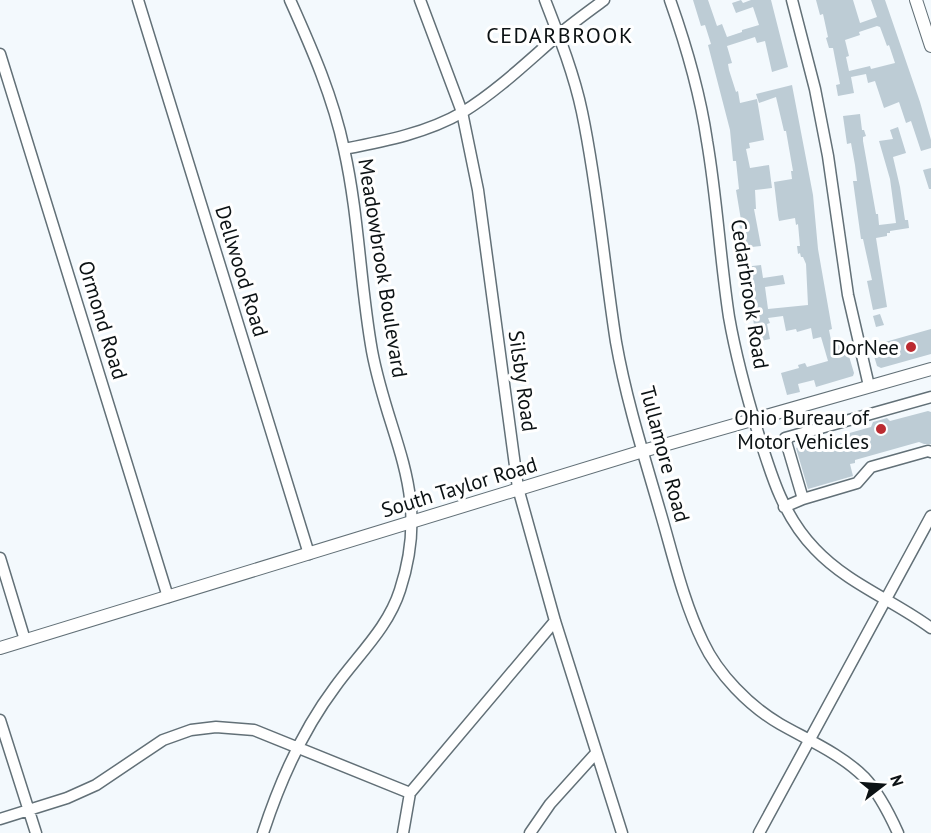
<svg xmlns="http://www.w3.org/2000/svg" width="931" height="833" font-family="'PT Sans',sans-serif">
  <rect width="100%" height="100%" fill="#f3f9fd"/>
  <path fill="#bdccd5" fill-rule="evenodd" d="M693,0H708L717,26L722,24L727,37L742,32V30L759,25L753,7L736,13L732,3L741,0L743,3L751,0H771L788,67L772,72L765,41L757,43L755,37L727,46L732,63L728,64L729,70L736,92L738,91L740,103L757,99L764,140L749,143L750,148L746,149L750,168L769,165L772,188L755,190L756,209H754L761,246L742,248L739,221L741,220L736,190L739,189L736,161H733L730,130L708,45L711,44L705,25L701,26Z
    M816,0H853L860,23L877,17L871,0H885L920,102L931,140V148L921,151L911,121L906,123L899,102L884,108L875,81L868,83L866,74L851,77L854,93L838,96L836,85L840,84L833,48H829L826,38L828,37L823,14L820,15ZM877,26L880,27L887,46L889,45L895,63L871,69L870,66L849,71L846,57L849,56L845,40L860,35L859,32Z
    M792,85L813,195L818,249L832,329L829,330L832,345L839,343L843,354L848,353L854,373L853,376L816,387L814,380L798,384L800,392L787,395L781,373L799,368L798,365L805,363L807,367L828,361L821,337L813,339L811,328L797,332L796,329L786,331L783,316L768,318L770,323L767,324L770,339L757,342L744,267L761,265L763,278L783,275L785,284L765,287L768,309L808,305L806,264L803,257H801L800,253L798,254L797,246H800L798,224L796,225L795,218L779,221L778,216L774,182L792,179L791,171H793L786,131H784L776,97L759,103L756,94Z
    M860,114L862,130H864L866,136L863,137V141L876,214H878L879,225L896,223L890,179L879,141L893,139L890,130L898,127L906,153L893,157L900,187L905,220H908L909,228L890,231V233H887V236L876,238L887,307L873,310L867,281L872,280L863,239H861L853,181H857L855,165L851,143L847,144L843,116Z
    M931,168V189H929L923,170Z
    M880,314L884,325L876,327L873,316Z
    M931,329V354L881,368L877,366L871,346Z
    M928,411L931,412V444H924L919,442L855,460V463L850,464L853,476L808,489L796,448L871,427L873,422L887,418L890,421Z"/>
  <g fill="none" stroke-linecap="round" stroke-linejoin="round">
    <g stroke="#627077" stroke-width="13">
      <path id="minor" d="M138,0L309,554
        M420,0L462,112L478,190L518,488L555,621L622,833
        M545,0C559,36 574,74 582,112C598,188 604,265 616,342C626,399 644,456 660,511C673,555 683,601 703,642C718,674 749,706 780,724C808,740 841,754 864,777C879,793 889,813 898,833
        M670,0C686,45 700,93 707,141C717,199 720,258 729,317C736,357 747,397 759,436C772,478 784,517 815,549C848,584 893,600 931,628
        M792,0L815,89L828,156L848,295L869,386
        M0,54L168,597
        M344,149C385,141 427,133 463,112C497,91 526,63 556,37C571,24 588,12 604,0
        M803,499L857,483L871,467L928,451L931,452
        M784,507L803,499L785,438L931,397
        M0,558L25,640
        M0,720L36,833
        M0,819L67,798L96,785L163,740L191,730L216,727L254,730L410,793
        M263,833C280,781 302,731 335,687C358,655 388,628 400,590C432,492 389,442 372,351C360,284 359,216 344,149C333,97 312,49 290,0
        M403,833L410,793L555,621
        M530,833L550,804L596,753
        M759,833L931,516"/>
    </g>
    <g stroke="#627077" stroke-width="14">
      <path id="major" d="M916,0L931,46
        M0,648L643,451L931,369"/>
    </g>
    <use href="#minor" stroke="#fff" stroke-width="10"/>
    <use href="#major" stroke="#fff" stroke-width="12"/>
  </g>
  <g fill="#bb2b31" stroke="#fff" stroke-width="2">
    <circle cx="911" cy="347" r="6"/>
    <circle cx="881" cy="429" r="6"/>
  </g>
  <g text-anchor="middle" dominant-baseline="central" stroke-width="6" stroke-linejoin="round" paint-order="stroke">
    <g font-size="21" fill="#0c1214" stroke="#fff">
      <text transform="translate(383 268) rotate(81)">Meadowbrook Boulevard</text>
      <text transform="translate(242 271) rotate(73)">Dellwood Road</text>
      <text transform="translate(750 294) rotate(81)">Cedarbrook Road</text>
      <text transform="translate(103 320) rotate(73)">Ormond Road</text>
      <text transform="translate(523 381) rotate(82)">Silsby Road</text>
      <text transform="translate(665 454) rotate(75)">Tullamore Road</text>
      <text transform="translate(459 487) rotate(-17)">South Taylor Road</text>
    </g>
    <g font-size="21" fill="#0c1214" stroke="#fff" text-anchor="end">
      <text x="899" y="347">DorNee</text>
      <text x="869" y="417">Ohio Bureau of<tspan x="869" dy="24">Motor Vehicles</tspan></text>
    </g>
    <g font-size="22" letter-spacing="1.5" fill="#0c1214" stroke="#fff">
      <text x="560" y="35">CEDARBROOK</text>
    </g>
  </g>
  <g transform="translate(883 785) rotate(73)" stroke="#ffffff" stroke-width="4.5" paint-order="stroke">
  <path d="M0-4.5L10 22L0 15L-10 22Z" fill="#0c1214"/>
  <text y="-9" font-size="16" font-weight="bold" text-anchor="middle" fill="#0c1214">N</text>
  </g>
</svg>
